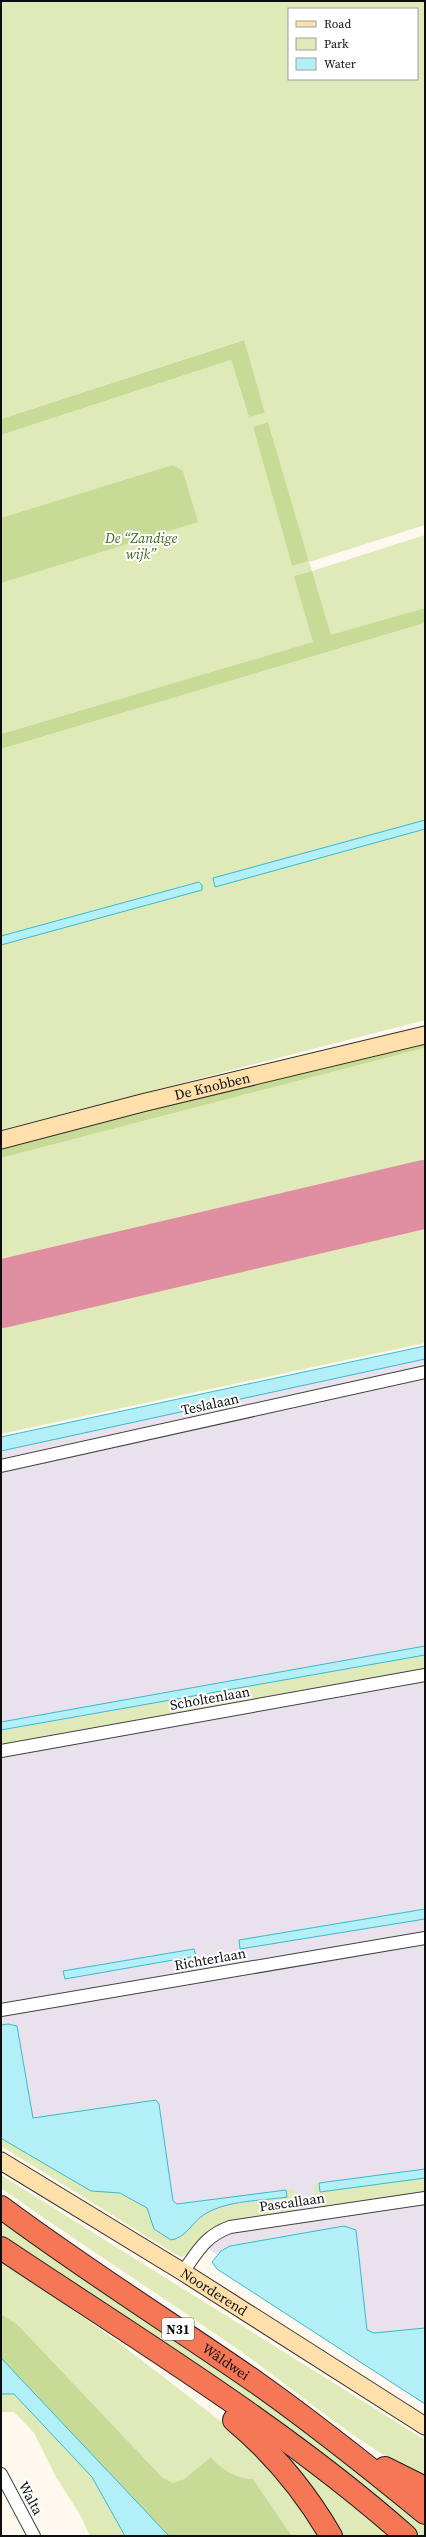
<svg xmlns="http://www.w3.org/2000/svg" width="426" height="2537" font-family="'Source Serif 4',serif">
  <rect width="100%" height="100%" fill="#fff8ef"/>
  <path fill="#e9e2ed" d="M425,1354V2393L1,2111V1445Z"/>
  <path fill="#dfeab8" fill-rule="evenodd" d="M1,1H425V525L309,562L312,571L425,535V608L331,636L312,571L295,576L314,642L1,734V435L231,360L249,417L265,413L243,340L1,419ZM289,9H417V79H289ZM268,422L309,561L292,566L253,427Z
    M425,623V820L330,846L215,886L425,829V1020L1,1130V945L202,889L199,882L1,936V749Z
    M425,1048V1171L1,1272V1158Z
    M425,1216V1343L1,1434V1316Z
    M425,1655V1670L1,1746V1731Z
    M1,2138L109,2191L120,2193L147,2208L154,2229L178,2239L204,2215L223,2206L287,2197L286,2190L294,2189L296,2207L293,2212C269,2216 228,2218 209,2231C198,2237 193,2256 180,2257L1,2146Z
    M1,2175L425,2440V2478C361,2447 304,2397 246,2355C165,2298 82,2245 1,2188Z
    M425,2178V2194L324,2208L316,2204L314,2185L319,2183L320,2192Z
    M1,2213L245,2383L425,2522V2536H415L1,2238Z
    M1,2260L110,2336L244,2439L275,2470L321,2536H292L253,2479C236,2479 221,2469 211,2457L184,2479L173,2483L162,2477L17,2324L1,2314Z
    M1,2394H14L92,2477L125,2536H90L79,2513L56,2477L34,2433L14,2412H1Z
    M254,2432L346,2499L390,2536H334Z"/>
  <path fill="#c7db97" d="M244,340L265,413L249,417L231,360L1,435V419Z
    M268,422L309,561L292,566L253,427Z
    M173,465L183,471L184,475L198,522L1,583V518Z
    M312,571L331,635L425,608V623L1,749V734L313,642L294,576Z
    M425,1039V1048L1,1158V1147Z
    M1,2314L17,2324L162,2477L173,2483L184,2479L211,2457C221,2469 236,2479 253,2479L292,2536H169L1,2358Z"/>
  <path fill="#b3eff7" stroke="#39b9cf" d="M425,820V829L215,887L213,878Z
    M199,882L202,885V890L1,945V936Z
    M425,1346V1359L1,1451V1437Z
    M425,1646V1655L1,1730V1722Z
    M425,1909V1919L240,1949L239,1940Z
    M194,1949L196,1956L65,1979L63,1971Z
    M8,2024L17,2026L33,2118L156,2100L159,2104L173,2201L177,2204L286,2190L287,2197C261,2201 228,2200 205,2214C192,2222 186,2238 171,2240L154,2229L147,2208L120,2193L91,2191L9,2143L1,2138V2025Z
    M425,2169V2178L320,2192L319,2183Z
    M344,2226L356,2230L367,2330L374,2333L425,2328V2404L217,2269L212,2262L221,2251L230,2246Z
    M1,2358L169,2536H125L92,2477L14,2394H1Z"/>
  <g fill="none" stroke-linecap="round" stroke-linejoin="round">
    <path stroke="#e08ea1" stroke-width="68" d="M1,1294L425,1194"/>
    <g stroke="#414141" stroke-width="14">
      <path id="street" d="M1,1466L425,1372
        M1,1751L425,1675
        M1,2010L425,1938
        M183,2272C198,2251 205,2236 230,2227L425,2198
        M1,2474L34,2536"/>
    </g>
    <g stroke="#303030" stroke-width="19">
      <g id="secondary">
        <path id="s1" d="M1,1140L142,1103L425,1035"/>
        <path id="s2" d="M1,2161L183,2272L425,2426"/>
      </g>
    </g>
    <g stroke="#1f1f1f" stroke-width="24">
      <g id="highway">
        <path id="s3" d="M1,2207C84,2269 172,2324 257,2383C315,2424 370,2468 425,2513"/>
        <path d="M1,2248C137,2339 284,2428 406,2536"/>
        <path d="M234,2420C272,2452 306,2493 331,2536"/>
        <path d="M385,2468L425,2488"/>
      </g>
    </g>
    <use href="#street" stroke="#fff" stroke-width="12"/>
    <use href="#secondary" stroke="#ffe0aa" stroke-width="17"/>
    <use href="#highway" stroke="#f67756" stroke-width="22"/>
  </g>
  <g text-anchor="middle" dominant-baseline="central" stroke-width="4" stroke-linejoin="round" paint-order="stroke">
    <rect fill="#fff" stroke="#565656" stroke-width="1" x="162" y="2318" width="32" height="22" rx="3"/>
    <g font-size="13" font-weight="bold" fill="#0e0e0e">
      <text x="178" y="2329">N31</text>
    </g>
    <g font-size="14" font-style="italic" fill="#3f671d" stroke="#fff">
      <text x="141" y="538">De “Zandige<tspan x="141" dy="16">wijk”</tspan></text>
    </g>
    <g font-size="14" fill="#0e0e0e" stroke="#fff">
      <text stroke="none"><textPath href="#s1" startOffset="218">De Knobben</textPath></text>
      <text transform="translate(210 1404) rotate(-12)">Teslalaan</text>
      <text transform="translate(210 1698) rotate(-10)">Scholtenlaan</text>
      <text transform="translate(210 1959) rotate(-10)">Richterlaan</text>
      <text transform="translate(292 2202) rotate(-8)">Pascallaan</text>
      <text stroke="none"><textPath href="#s2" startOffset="250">Noorderend</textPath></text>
      <text stroke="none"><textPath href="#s3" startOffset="273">Wâldwei</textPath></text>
      <text transform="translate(31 2498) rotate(62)">Walta</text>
    </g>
  </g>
  <rect width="426" height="2537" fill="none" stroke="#0e0e0e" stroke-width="4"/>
  <rect x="288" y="8" width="130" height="72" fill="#ffffff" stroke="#9f9f9f"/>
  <rect x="296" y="21" width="20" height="6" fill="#ffe0aa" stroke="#9f9f9f"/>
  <text x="324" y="28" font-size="12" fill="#0e0e0e">Road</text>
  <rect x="296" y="38" width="20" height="12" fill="#dfeab8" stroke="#9f9f9f"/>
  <text x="324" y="48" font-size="12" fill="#0e0e0e">Park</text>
  <rect x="296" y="58" width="20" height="12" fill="#b3eff7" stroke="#9f9f9f"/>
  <text x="324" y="68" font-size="12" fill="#0e0e0e">Water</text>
</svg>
